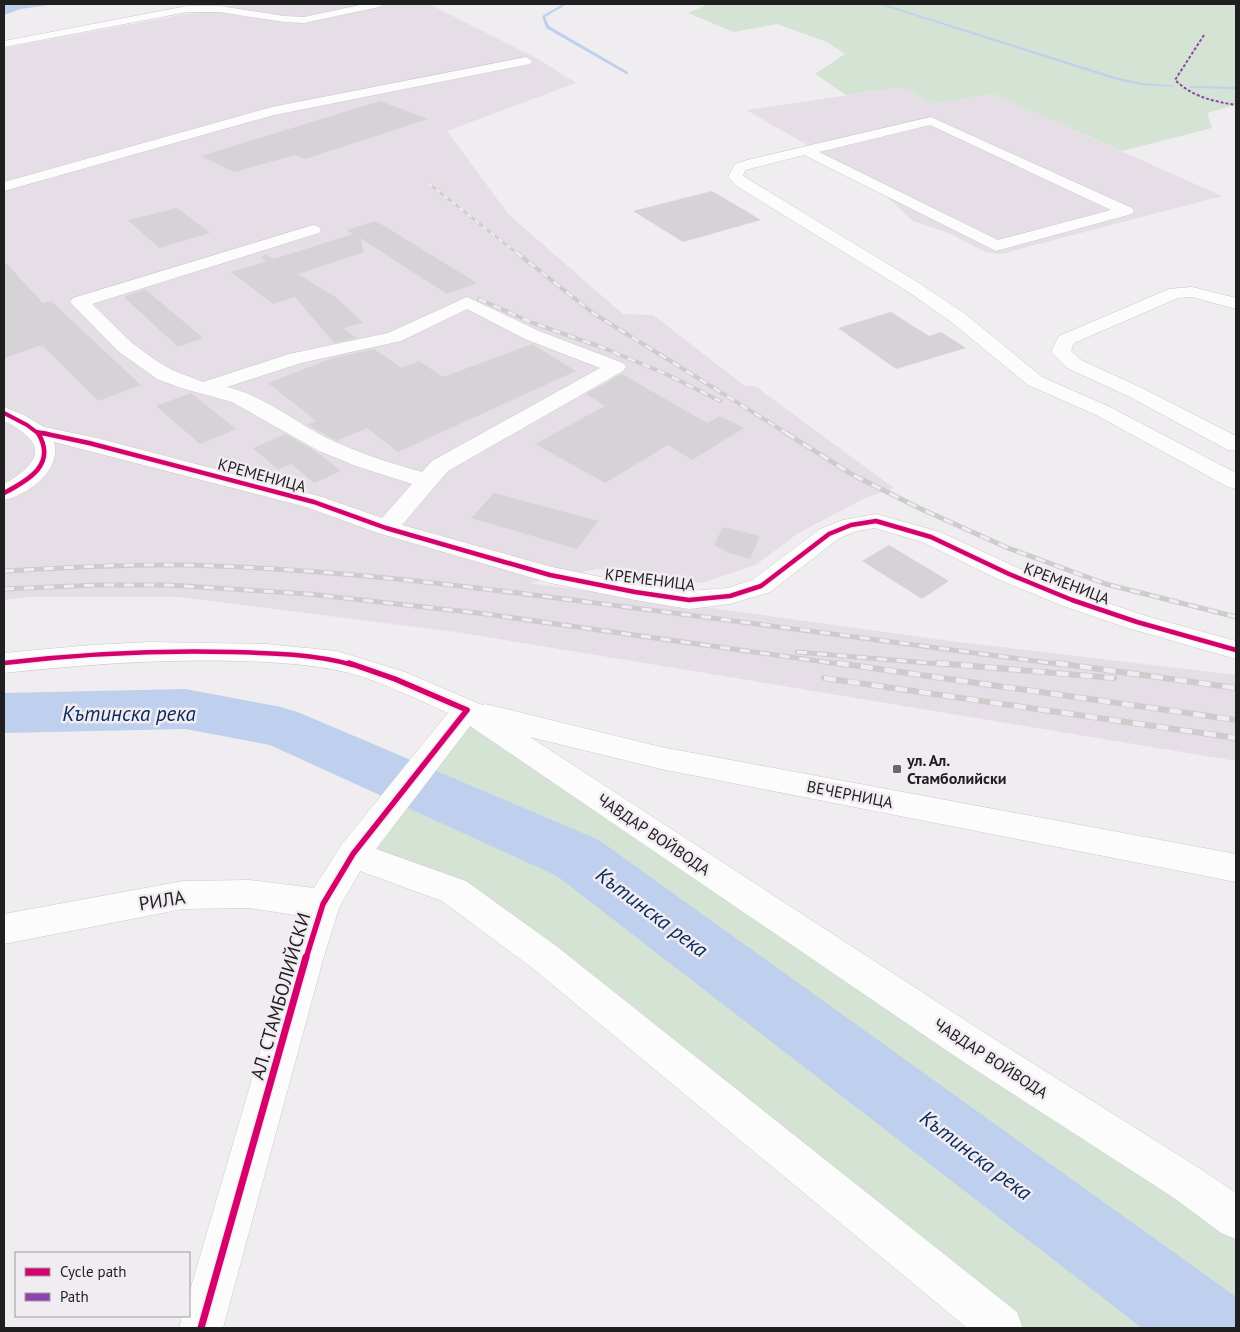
<svg xmlns="http://www.w3.org/2000/svg" width="1240" height="1332" font-family="'PT Sans',sans-serif">
  <rect width="100%" height="100%" fill="#f0edf0"/>
  <path fill="#e6dee6" d="M240,4H429L538,59L576,83L447,131L509,215L623,314L653,315L745,386H755L894,488L865,498L797,534L756,565L702,583L597,569L530,583L950,641L1236,675V761L463,633L179,597H28L4,600V48Z
    M904,87L932,104L993,94L1222,196L1001,254L985,252L951,234L913,221L884,194L799,153L816,150L746,110Z"/>
  <path fill="#d4e3d3" d="M709,4H1236V107L1232,106L1207,113L1212,128L1122,151L993,94L932,104L904,87L846,95L815,74L845,54L827,42L777,24L734,32L688,13Z
    M467,710L1236,1218V1328H1001L700,1086L454,891L353,854Z"/>
  <path fill="#bed0ed" d="M4,4H56L21,9L4,15Z"/>
  <g fill="none" stroke-linecap="round" stroke-linejoin="round">
    <path fill="#bed0ed" fill-rule="evenodd" d="M563,4H567L545,17L549,26L628,72V74H626L546,28L542,16Z
      M878,4H883L1119,78L1142,83L1175,86L1173,87L1142,85L1117,80Z
      M1190,86L1236,87V89L1189,88Z"/>
    <path fill="#bed0ed" fill-rule="evenodd" d="M185,689L281,707L300,713L599,840L1236,1297V1328H1142L557,876L270,745L185,729L4,733V693Z"/>
  </g>
  <path fill="#d5d3d5" d="M380,101L428,119L305,159L295,155L234,172L201,156Z
    M712,191L761,220L683,242L633,211Z
    M177,208L210,233L159,248L128,220Z
    M376,221L477,283L447,294L360,238L364,252L298,274L337,298L363,323L343,328L357,338L334,343L295,297L273,304L231,272L265,262L262,257L265,254L274,259L353,234L347,230Z
    M4,261L43,303L51,301L141,385L98,401L42,345L4,358Z
    M145,289L203,338L178,347L124,297Z
    M891,312L929,336L941,332L966,348L896,369L838,328Z
    M532,344L576,371L398,452L367,428L337,441L326,435L308,425L316,421L268,383L333,358L374,349L402,368L419,361L443,377Z
    M622,374L707,423L720,416L744,428L692,460L668,445L605,483L535,444L605,406L586,394Z
    M191,393L236,429L200,444L156,406Z
    M286,434L318,453L341,471L314,483L291,464L278,470L253,448Z
    M494,493L598,521L577,549L471,518Z
    M723,527L760,536L750,559L729,553L714,545Z
    M889,545L949,581L922,599L862,561Z"/>
  <g fill="none" stroke-linecap="round" stroke-linejoin="round">
    <g stroke="#cbc9cb" stroke-width="1">
      <path id="minor" d="M365,4H384L379,7L304,23L284,22L220,12H187L4,47V41L187,6H220L284,16L304,17Z
        M526,57L532,61L530,64L274,115L4,191V182L272,107Z
        M931,117L1132,208L1134,211L1132,214L996,251L804,155L745,170L743,176L919,283L964,313L1042,377L1110,407L1236,473V489L1228,487L1096,415L1028,385L950,321L907,291L738,187L728,177L735,164L747,160ZM930,125L1111,210L998,240L819,152Z
        M313,225L319,227L321,230L319,233L92,304L132,343L158,362L172,370L203,382L289,354L388,333L467,297L539,331L623,363L626,367L623,371L448,471L402,525L552,567L635,584L689,591L728,588L752,580L820,529L843,520L876,514L940,532L1018,568L1081,594L1146,616L1236,641V659L1128,628L1063,606L1000,580L922,542L875,528L856,531L838,539L770,592L730,604L689,609L635,600L550,583L378,533L306,507L54,442C62,470 28,495 4,500V484C44,461 47,442 4,421V407L24,415L44,427L97,438L322,497L382,518L412,484L356,466L319,451L232,402L181,388L157,379L118,351L70,302L73,298ZM467,309L525,339L600,368L432,461L422,472C389,463 356,452 325,437C292,420 264,396 227,387L301,363L401,341Z
        M1192,287L1236,298V309L1192,297L1178,298L1074,343L1071,351L1081,360L1142,388L1236,436V451L1228,450L1128,396L1067,368L1051,352L1059,336L1169,289Z
        M150,642L266,644L337,651L405,672L482,705L485,704L661,747L1236,854V882L661,769L530,737L988,1035L1202,1170L1236,1193V1239L1221,1233L1174,1198L962,1061L470,726L376,849L466,881L555,945L1017,1312L1023,1328H967L531,967L442,901L360,871L339,908L322,963L223,1328H179L182,1316H189V1294L286,963L302,916L249,908L183,909L4,944V914L183,881L249,880L314,888L342,844L448,713C416,699 383,682 349,673C312,664 274,662 236,661C158,659 81,665 4,673V653L91,645Z"/>
    </g>
    <use href="#minor" fill="#fdfcfd" fill-rule="evenodd"/>
    <g stroke="#cdcccd" stroke-width="2.5">
      <path id="rail-far3" d="M428,183L518,254"/>
    </g>
    <g stroke="#cdcccd" stroke-width="4">
      <path id="rail-far2" d="M516,252L593,313L788,434
        M479,299L533,323L601,347L666,374L720,401"/>
    </g>
    <g stroke="#cdcccd" stroke-width="5">
      <path id="rail-far1" d="M786,433L853,475L919,508L1008,548L1106,584L1236,617
        M4,571C61,568 118,564 175,565C324,567 472,587 619,606C768,625 917,645 1065,665
        M4,589L98,585H168L309,594L486,614L846,665
        M797,652L952,665"/>
    </g>
    <g stroke="#cdcccd" stroke-width="6">
      <path id="rail" d="M837,663L1236,720
        M937,663L1114,678
        M1056,663L1236,688
        M824,678L1236,738"/>
    </g>
    <use href="#rail-far3" stroke="#f1ecf1" stroke-width="2" stroke-dasharray="5" stroke-linecap="butt"/>
    <use href="#rail-far2" stroke="#f1ecf1" stroke-width="2.5" stroke-dasharray="8" stroke-linecap="butt"/>
    <use href="#rail-far1" stroke="#f1ecf1" stroke-width="3" stroke-dasharray="10" stroke-linecap="butt"/>
    <use href="#rail" stroke="#f1ecf1" stroke-width="4.5" stroke-dasharray="12" stroke-linecap="butt"/>
    <path stroke="#8e44ad" stroke-width="2" stroke-dasharray="3 2" stroke-linecap="butt" d="M1204,35L1175,80C1193,97 1212,101 1236,105"/>
    <g stroke="#f1ecf1" stroke-width="5.5">
      <path id="cycleway-far3" d="M4,413L27,425L39,434
        M37,432L48,434"/>
    </g>
    <g stroke="#f1ecf1" stroke-width="7">
      <path id="cycleway-far2" d="M42,433L89,443L314,502L386,528L550,575L635,592L689,600L730,596L761,586L829,534L851,525L876,521L931,537L1009,574L1072,600L1137,622L1236,650
        M4,493C29,480 57,464 38,433
        M4,663C80,654 156,650 232,652C273,653 314,654 353,665"/>
    </g>
    <g stroke="#f1ecf1" stroke-width="9">
      <path id="cycleway-far1" d="M306,958L323,904L353,854L467,710L395,679L349,663"/>
    </g>
    <g stroke="#f1ecf1" stroke-width="10">
      <path id="cycleway" d="M201,1328L306,957"/>
    </g>
    <use href="#cycleway-far3" stroke="#d6006c" stroke-width="4"/>
    <use href="#cycleway-far2" stroke="#d6006c" stroke-width="4.5"/>
    <use href="#cycleway-far1" stroke="#d6006c" stroke-width="5.5"/>
    <use href="#cycleway" stroke="#d6006c" stroke-width="7"/>
  </g>
  <rect fill="#696769" stroke="#f1ecf1" stroke-width="2" x="892" y="764" width="10" height="10" rx="2.5"/>
  <g text-anchor="middle" dominant-baseline="central" stroke-width="5" stroke-linejoin="round" paint-order="stroke">
    <g font-size="16" fill="#201f20" stroke="#f1ecf1">
      <text transform="translate(262 475) rotate(15)">КРЕМЕНИЦА</text>
      <text transform="translate(650 579) rotate(7)">КРЕМЕНИЦА</text>
      <text transform="translate(1067 583) rotate(21)">КРЕМЕНИЦА</text>
      <text transform="translate(850 794) rotate(11)">ВЕЧЕРНИЦА</text>
      <text transform="translate(654 834) rotate(34)">ЧАВДАР ВОЙВОДА</text>
      <text transform="translate(991 1058) rotate(33)">ЧАВДАР ВОЙВОДА</text>
    </g>
    <g font-size="16" font-weight="bold" fill="#201f20" stroke="#f1ecf1" text-anchor="start">
      <text x="907" y="760">ул. Ал.<tspan x="907" dy="18">Стамболийски</tspan></text>
    </g>
    <g font-size="19" fill="#201f20" stroke="#f1ecf1">
      <text transform="translate(162 900) rotate(-9)">РИЛА</text>
      <text transform="translate(280 996) rotate(-74)">АЛ. СТАМБОЛИЙСКИ</text>
    </g>
    <g font-size="21" font-style="italic" fill="#07295a" stroke="#f1ecf1">
      <text x="129" y="713">Кътинска река</text>
      <text transform="translate(652 912) rotate(37)">Кътинска река</text>
      <text transform="translate(976 1155) rotate(37)">Кътинска река</text>
    </g>
  </g>
  <rect width="1240" height="1332" fill="none" stroke="#201f20" stroke-width="10"/>
  <rect x="15" y="1252" width="175" height="65" fill="#f1ecf1" stroke="#9d9a9d"/>
  <rect x="25" y="1268" width="25" height="8" fill="#d6006c" stroke="#9d9a9d"/>
  <text x="60" y="1277" font-size="15" fill="#201f20">Cycle path</text>
  <rect x="25" y="1293" width="25" height="8" fill="#8e44ad" stroke="#9d9a9d"/>
  <text x="60" y="1302" font-size="15" fill="#201f20">Path</text>
</svg>
